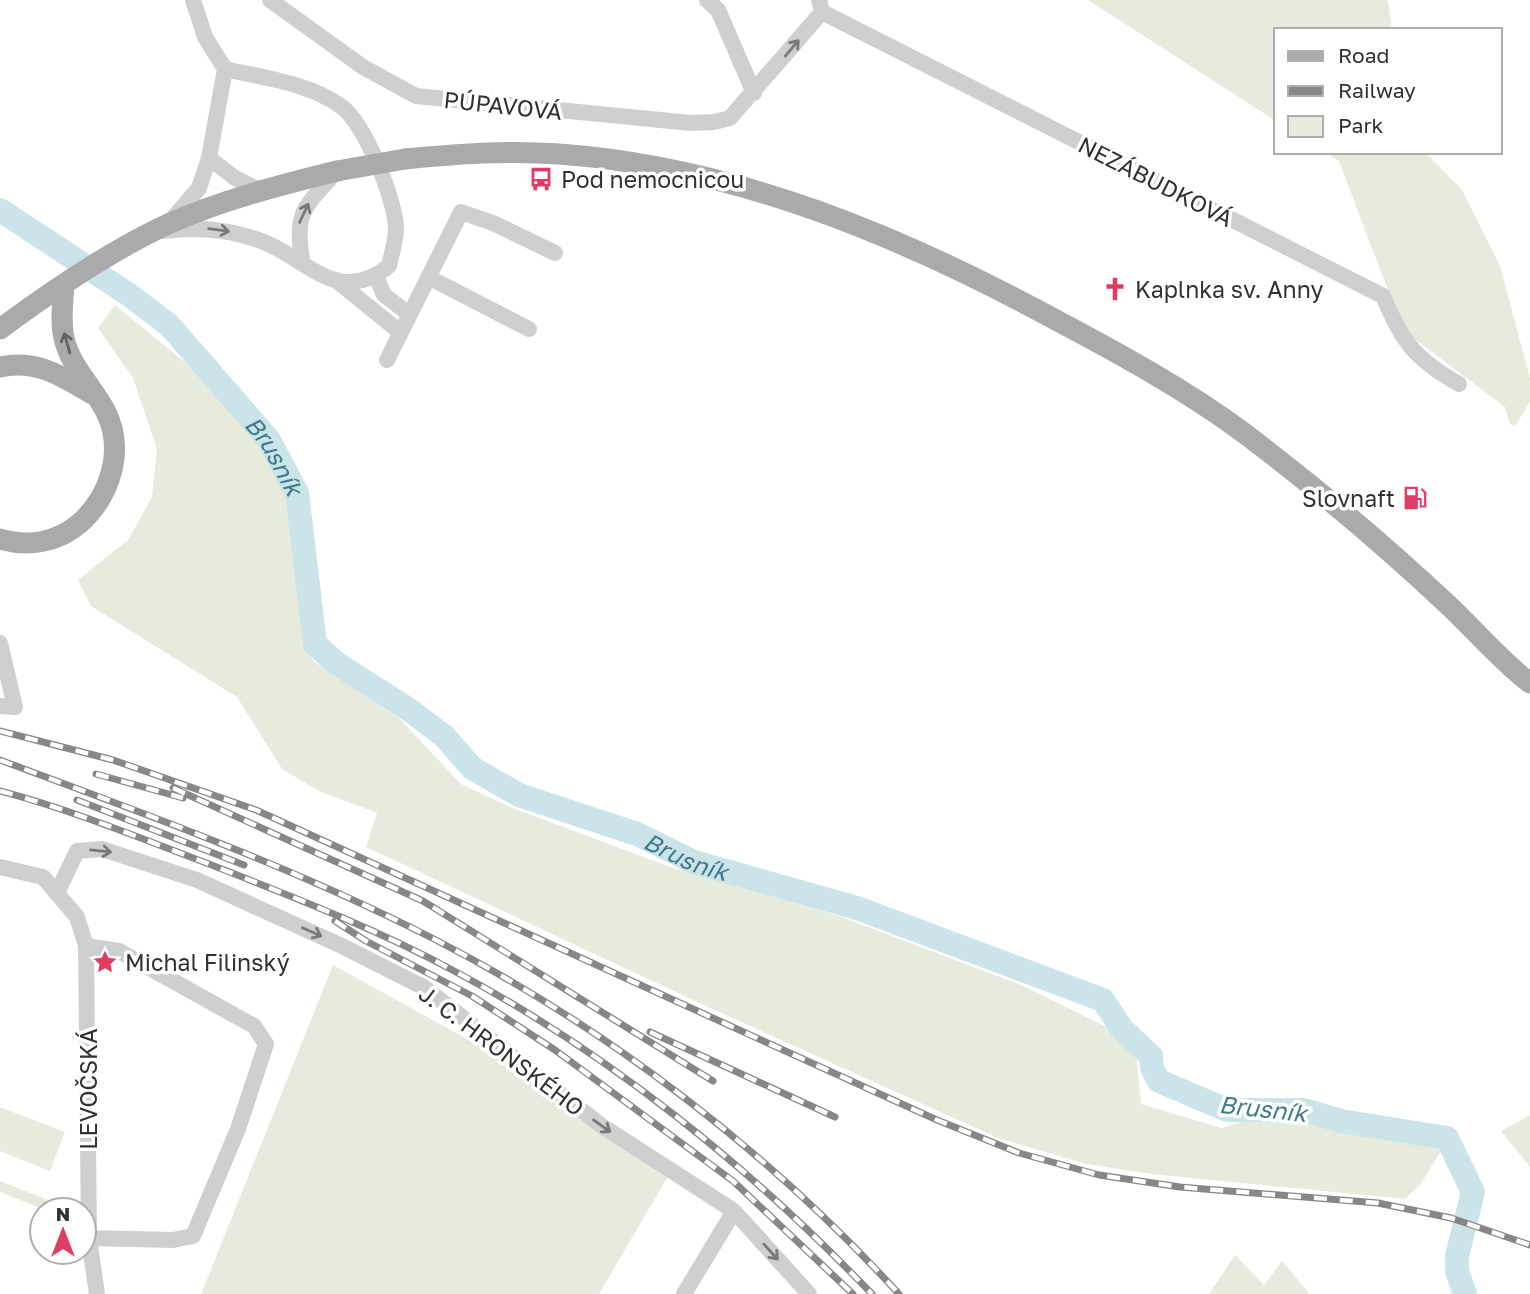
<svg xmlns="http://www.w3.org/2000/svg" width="1530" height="1294" font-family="'Golos Text',sans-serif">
  <rect width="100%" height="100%" fill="#fff"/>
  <path fill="#e7ebde" d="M1088,0H1388L1392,30H1276V121Z
    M1325,152H1425L1462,190L1500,266L1530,378V402L1515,426L1510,424L1505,407L1408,334L1386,285L1339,161Z
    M115,305L203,377L288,479L313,661L399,718L461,784L510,807L665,865L839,916L1021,985L1135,1041L1141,1104L1222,1128L1280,1110L1324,1112L1444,1146L1420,1185L1405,1199L1151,1174L1086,1164L998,1138L708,1007L366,847L377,813L319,791L282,769L237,697L91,606L78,580L128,540L152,497L157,449L133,378L98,328Z
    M333,965L487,1050L667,1178L599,1294H201Z
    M0,1107L65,1132L50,1171L0,1151Z
    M1530,1115V1167L1501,1131Z
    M0,1181L56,1203L53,1210H45L0,1192Z
    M1235,1255L1264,1285L1282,1261L1310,1294H1209Z"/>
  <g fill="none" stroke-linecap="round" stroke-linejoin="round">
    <path stroke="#cbe4ea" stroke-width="24" id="s1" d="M0,210L128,294L169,325L269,440L297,493L315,644L336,663L408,709L444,736L472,768L519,795L637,834L694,862L857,908L1103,1000L1122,1029L1151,1056L1152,1068L1159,1081L1227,1110H1304L1341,1121L1447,1138L1473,1192L1457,1256V1271L1465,1294"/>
    <path stroke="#cfcfcf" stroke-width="16" d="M270,0L363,67L416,96L691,123L714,122L730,118L822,12L819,0
      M707,0L718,10L754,93
      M822,12L1383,296C1402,342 1415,359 1459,384
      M209,158L235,178L261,191
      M169,223L199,188L209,158L225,69
      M164,231C199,226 230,229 264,242C310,261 338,306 389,266C391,255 396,241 396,229C396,201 365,124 342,107C310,83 264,78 225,69L205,37L193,0
      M303,264C293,212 304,208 337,171
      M376,276L384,295L409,314
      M428,277L529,329
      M337,281L400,332
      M387,360L461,212L493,223L555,253
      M0,643L15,707L0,706
      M0,867L43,877L77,917L86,946L89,1238L97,1294
      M58,891L77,851L102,849L197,880L342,946L425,988L602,1126L734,1211L809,1294
      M86,946L119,951L254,1026L266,1044L238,1129L193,1236L173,1240L89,1238
      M684,1294L734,1211"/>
    <path stroke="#aaa" stroke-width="21" d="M405,159C456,154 508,150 559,154C737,167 901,236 1056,320C1120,354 1186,390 1244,433C1314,486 1382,543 1446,603C1474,629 1500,660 1530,683
      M0,329C50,292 112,250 168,224C222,200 280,185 337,171
      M0,367C37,359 61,376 92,394
      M0,539C28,547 57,543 80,523C110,496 125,451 106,412C93,387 70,366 64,338C60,321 63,302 64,284"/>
    <g stroke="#878787" stroke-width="7">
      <path id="rail" d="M0,731L113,760L256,810L937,1120L1019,1153L1099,1175L1180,1187L1378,1203L1451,1218L1530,1245
        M0,760C146,814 293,867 432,938C606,1027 767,1150 899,1294
        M96,774L183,798
        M173,788L423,901L713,1081
        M0,791C72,810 140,838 209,864C293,897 377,929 456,972C610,1054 752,1169 872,1294
        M77,800L244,865
        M335,921L366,941L472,996L555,1050L733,1181L853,1294
        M650,1032L835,1117"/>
    </g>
    <use href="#rail" stroke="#fff" stroke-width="4.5" stroke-dasharray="13" stroke-linecap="butt"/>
    <path stroke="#aaa" stroke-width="21" d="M337,171L405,159"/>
  </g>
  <defs><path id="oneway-shaft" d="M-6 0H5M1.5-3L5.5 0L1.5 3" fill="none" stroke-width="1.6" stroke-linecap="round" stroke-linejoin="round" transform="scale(1.75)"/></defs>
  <g stroke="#797979">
    <use href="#oneway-shaft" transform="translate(792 48) rotate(-50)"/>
    <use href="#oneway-shaft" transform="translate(304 213) rotate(-65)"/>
    <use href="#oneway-shaft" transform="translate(219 230) rotate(8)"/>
    <use href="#oneway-shaft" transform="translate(101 851) rotate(6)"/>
    <use href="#oneway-shaft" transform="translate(312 932) rotate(24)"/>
    <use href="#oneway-shaft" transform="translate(602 1126) rotate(35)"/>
    <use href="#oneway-shaft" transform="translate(771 1252) rotate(48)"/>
  </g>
  <use stroke="#626262" href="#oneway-shaft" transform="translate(67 343) rotate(-106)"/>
  <defs>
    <g id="bus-bare" transform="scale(1.89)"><path d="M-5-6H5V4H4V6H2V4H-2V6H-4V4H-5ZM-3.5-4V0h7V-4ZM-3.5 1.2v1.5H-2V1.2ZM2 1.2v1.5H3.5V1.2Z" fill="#e03d65" stroke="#fff" stroke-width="2.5" paint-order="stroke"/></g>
    <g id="church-bare" transform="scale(1.89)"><path d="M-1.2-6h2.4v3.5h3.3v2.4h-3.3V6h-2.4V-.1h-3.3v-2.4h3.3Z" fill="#e03d65" stroke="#fff" stroke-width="2.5" paint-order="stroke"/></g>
    <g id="fuel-bare" transform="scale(1.89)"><path d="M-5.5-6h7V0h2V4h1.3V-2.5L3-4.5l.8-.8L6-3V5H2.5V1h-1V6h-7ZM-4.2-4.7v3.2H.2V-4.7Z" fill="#e03d65" stroke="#fff" stroke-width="2.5" paint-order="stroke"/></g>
    <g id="sight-bare" transform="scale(1.89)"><path d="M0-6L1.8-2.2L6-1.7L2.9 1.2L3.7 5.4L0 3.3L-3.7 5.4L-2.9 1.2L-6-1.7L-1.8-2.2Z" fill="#e03d65" stroke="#fff" stroke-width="2.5" paint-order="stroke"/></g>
  </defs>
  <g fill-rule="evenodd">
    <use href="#bus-bare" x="541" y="179"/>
    <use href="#church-bare" x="1115" y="289"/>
    <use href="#fuel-bare" x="1415" y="498"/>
    <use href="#sight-bare" x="105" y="962"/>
  </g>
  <g text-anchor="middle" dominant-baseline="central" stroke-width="7" stroke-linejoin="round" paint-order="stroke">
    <g font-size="23" fill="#323232" stroke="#fff">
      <text transform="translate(503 105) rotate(6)">PÚPAVOVÁ</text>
      <text transform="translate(1156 181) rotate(27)">NEZÁBUDKOVÁ</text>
      <text transform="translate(502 1050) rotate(37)">J. C. HRONSKÉHO</text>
      <text transform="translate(88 1089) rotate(-90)">LEVOČSKÁ</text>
    </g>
    <g font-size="23" fill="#323232" stroke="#fff" text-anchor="start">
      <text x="561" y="179">Pod nemocnicou</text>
      <text x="1135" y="289">Kaplnka sv. Anny</text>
      <text x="1395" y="498" text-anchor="end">Slovnaft</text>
      <text x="125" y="962">Michal Filinský</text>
    </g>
    <g font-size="24" font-style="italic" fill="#3f7b8c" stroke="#fff">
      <text stroke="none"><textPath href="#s1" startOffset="373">Brusník</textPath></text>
      <text stroke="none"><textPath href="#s1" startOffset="1003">Brusník</textPath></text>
      <text transform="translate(1263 1108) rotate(6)">Brusník</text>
    </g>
  </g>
  <rect x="1274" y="28" width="228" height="126" fill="#ffffff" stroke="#adadad" stroke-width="2"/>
  <rect x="1288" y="51" width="35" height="10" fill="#aaaaaa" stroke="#adadad" stroke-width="2"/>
  <text x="1338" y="63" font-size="21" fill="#323232">Road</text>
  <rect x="1288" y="86" width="35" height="10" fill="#878787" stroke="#adadad" stroke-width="2"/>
  <text x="1338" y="98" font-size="21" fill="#323232">Railway</text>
  <rect x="1288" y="116" width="35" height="21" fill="#e7ebde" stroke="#adadad" stroke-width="2"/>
  <text x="1338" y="133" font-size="21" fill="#323232">Park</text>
  <g transform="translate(63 1231)"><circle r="33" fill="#ffffff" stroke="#adadad" stroke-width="2"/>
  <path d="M0-5L12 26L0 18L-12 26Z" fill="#e03d65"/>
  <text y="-10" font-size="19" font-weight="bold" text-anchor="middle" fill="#323232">N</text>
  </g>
</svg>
